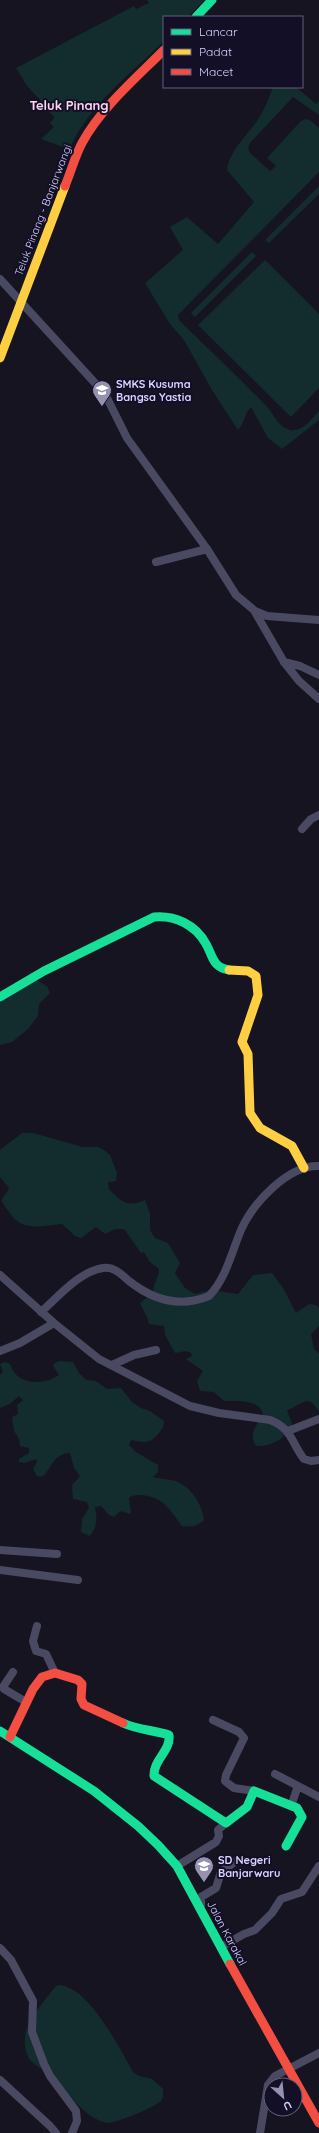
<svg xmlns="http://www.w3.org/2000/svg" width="319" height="2133" font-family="Quicksand,sans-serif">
  <rect width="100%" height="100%" fill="#161421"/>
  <path fill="#132c2d" d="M147,0H204L188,17H164V41C132,73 90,104 71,146L67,145L66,148L41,139L54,127L50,123L54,118L53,115L39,104L41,101L27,86L16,68L134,6L136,9L149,3Z
    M273,87H296L316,104L319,101V115L293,97L250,143L248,148L250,153L270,171L276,166L267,158L300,122L305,119L310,120L319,128V172L178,315L179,320L184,325C212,353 242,380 269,409C275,417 280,428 290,430C304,432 311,419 319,411V420L282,449L268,438L251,407C244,414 245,422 238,430L212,390L184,340L170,324L145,283L183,250L170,227L187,217L218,244L254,202L227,170C229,151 248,135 259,118C265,108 269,98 273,87Z
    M319,186V194L269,243L265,240Z
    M252,252L256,256L195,317L191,313Z
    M265,260L319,314V388L291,417L198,325Z
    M33,978L47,986L50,993L39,1004L38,1016L28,1029L12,1042L0,1045V994Z
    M22,1133H33L83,1147H98L104,1150L110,1155L117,1173L116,1181L108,1182L109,1189C121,1202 128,1208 145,1200L150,1214V1230L155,1238L168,1243L180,1263L175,1273L185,1288L195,1294L211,1290L238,1294L253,1275L272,1273L283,1288L296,1313L309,1304L316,1305L319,1308V1326L311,1334L314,1349L319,1353V1412C308,1392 302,1405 287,1410L292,1424C286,1439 271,1447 256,1446C248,1434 257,1425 263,1414C259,1399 236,1401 224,1401L214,1392L200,1391L197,1381L203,1371L186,1359L192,1356L191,1353L186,1351L175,1353L165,1335L164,1326L149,1324C148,1316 143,1311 140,1303L153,1293C153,1283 159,1278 159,1269L149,1261L144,1252L141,1253L124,1229H115L105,1234L96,1227L81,1238L75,1236L62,1224C42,1226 21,1232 9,1212C7,1209 3,1205 2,1201C2,1196 8,1193 9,1188L0,1177V1150Z
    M59,1361L73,1362L79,1373L86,1380L96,1381L107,1389L121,1388L132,1402L141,1408L150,1411L164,1421C164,1427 162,1429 159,1433C150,1444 145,1443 131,1440L129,1445L136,1452L158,1465V1472L153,1477C161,1479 171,1479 178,1482C193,1489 202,1505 204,1520C197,1527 190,1527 182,1526C169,1509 164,1497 141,1495C136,1495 133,1495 129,1498L131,1514L120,1511L114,1517L109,1515L101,1506L95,1507C97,1519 98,1525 90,1536L81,1532L82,1519L89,1508L87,1502L73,1499L72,1485L80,1476L74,1468L70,1453C52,1454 53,1468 42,1477L37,1476L33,1469L37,1462L36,1459L24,1463L19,1462V1459L29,1453V1448L20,1446L19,1439L14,1431L12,1417L18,1414L17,1405L23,1400L19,1396L10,1404L0,1408V1375L3,1372L0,1364L5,1362L10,1364C16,1385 43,1386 59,1375L53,1366L55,1363Z
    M58,1985C88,1985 120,2049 133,2072L139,2076L152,2079L163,2089C163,2093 164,2098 161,2101C155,2107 115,2124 106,2123C81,2115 69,2093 51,2076C45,2070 37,2067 31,2061C26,2055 24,2045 25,2038C26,2020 44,2002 54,1988Z"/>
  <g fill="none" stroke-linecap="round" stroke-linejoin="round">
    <path stroke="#4a4962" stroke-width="8" d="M0,279L105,394L127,438L207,549L236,595L255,611L267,616L319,620
      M156,562L207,549
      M255,612L284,662L299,681L319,699
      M284,662L300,666L319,675
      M302,829L311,819L319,815
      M0,1275L54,1323L99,1359L190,1406L219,1413L270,1420C293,1429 291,1443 304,1459L311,1461L319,1460
      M41,1312C58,1297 80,1271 103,1268C114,1266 122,1275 129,1281C153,1300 180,1308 209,1296C226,1279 232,1251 241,1230C253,1203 288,1165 319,1166
      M0,1351L20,1343L54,1323
      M112,1365L134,1355L156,1350
      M288,1431L319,1419
      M0,1550L57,1554
      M0,1570L78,1580
      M37,1626L33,1641L36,1651L46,1654L55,1673
      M13,1672L3,1687L4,1689L26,1702
      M213,1720L239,1732L244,1738L226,1775L225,1781L234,1788L254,1791
      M275,1774L319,1797
      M291,1806L298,1786
      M177,1866L216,1842L219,1836L218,1830L226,1823
      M200,1907L201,1905V1897L216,1888L221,1872L236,1861
      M221,1947L244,1934L255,1930L272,1913L281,1899L302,1892L319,1866
      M0,1948L11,1960L33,2001L32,2032L44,2064L50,2076L76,2111L77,2121L72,2133
      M0,2080L50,2126L56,2133
      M260,2133L268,2085L275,2076L319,2053"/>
    <path stroke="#16e098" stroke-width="9" d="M196,17L212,0
      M0,997L44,971L154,917C175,915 196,925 206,944C213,956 212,967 229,970
      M123,1723C138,1730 154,1730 169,1735C171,1751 153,1760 154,1776L226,1823L247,1807L254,1791L297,1808L302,1817L286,1846
      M0,1731L94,1791L138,1826L158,1845L177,1866L230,1964"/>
    <path stroke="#ffcf43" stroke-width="9" d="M0,358L65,186
      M229,970L248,971L256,976L258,995L242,1042L248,1054L250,1113L260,1128L292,1146L304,1168"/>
    <path stroke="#f24e42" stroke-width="9" d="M65,186C71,172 75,156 82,143C100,109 137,77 164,50
      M10,1737L33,1689L42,1677L55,1673L78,1680L82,1684L81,1699L84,1705L123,1723
      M230,1964L319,2123"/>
  </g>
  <defs>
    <g id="school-pin" transform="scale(1)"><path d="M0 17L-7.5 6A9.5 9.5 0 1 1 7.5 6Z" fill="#9591b1" stroke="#130f26"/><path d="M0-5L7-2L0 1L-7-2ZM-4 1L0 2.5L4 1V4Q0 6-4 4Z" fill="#fff"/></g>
  </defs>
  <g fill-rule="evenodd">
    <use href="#school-pin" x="102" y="390"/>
    <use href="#school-pin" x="204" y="1866"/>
  </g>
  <g text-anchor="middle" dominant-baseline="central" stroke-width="4" stroke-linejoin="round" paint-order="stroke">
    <g font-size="11" fill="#d9d4ff" stroke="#130f26">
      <text transform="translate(43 210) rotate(-69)">Teluk Pinang - Banjarwangi</text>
      <text transform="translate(227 1933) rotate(62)">Jalan Karakal</text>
    </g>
    <g font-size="11" font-weight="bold" fill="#d9d4ff" stroke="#130f26" text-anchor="start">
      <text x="116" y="384">SMKS Kusuma<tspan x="116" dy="13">Bangsa Yastia</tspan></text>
      <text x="218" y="1860">SD Negeri<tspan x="218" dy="13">Banjarwaru</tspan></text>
    </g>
    <g font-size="13" font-weight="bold" fill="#ffd6f0" stroke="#130f26">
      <text x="69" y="105">Teluk Pinang</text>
    </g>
  </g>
  <rect x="163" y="16" width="140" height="72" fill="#130f26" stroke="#625e7d"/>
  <rect x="171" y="29" width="20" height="6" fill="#16e098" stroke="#625e7d"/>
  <text x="199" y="36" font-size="12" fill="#d9d4ff">Lancar</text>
  <rect x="171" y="49" width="20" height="6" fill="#ffcf43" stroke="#625e7d"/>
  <text x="199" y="56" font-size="12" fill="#d9d4ff">Padat</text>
  <rect x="171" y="69" width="20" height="6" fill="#f24e42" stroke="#625e7d"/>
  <text x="199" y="76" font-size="12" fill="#d9d4ff">Macet</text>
  <g transform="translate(283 2097) rotate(153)"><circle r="19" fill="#130f26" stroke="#625e7d"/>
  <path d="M0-3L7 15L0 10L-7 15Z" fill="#9591b1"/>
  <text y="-6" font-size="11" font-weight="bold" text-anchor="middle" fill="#d9d4ff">U</text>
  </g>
</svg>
